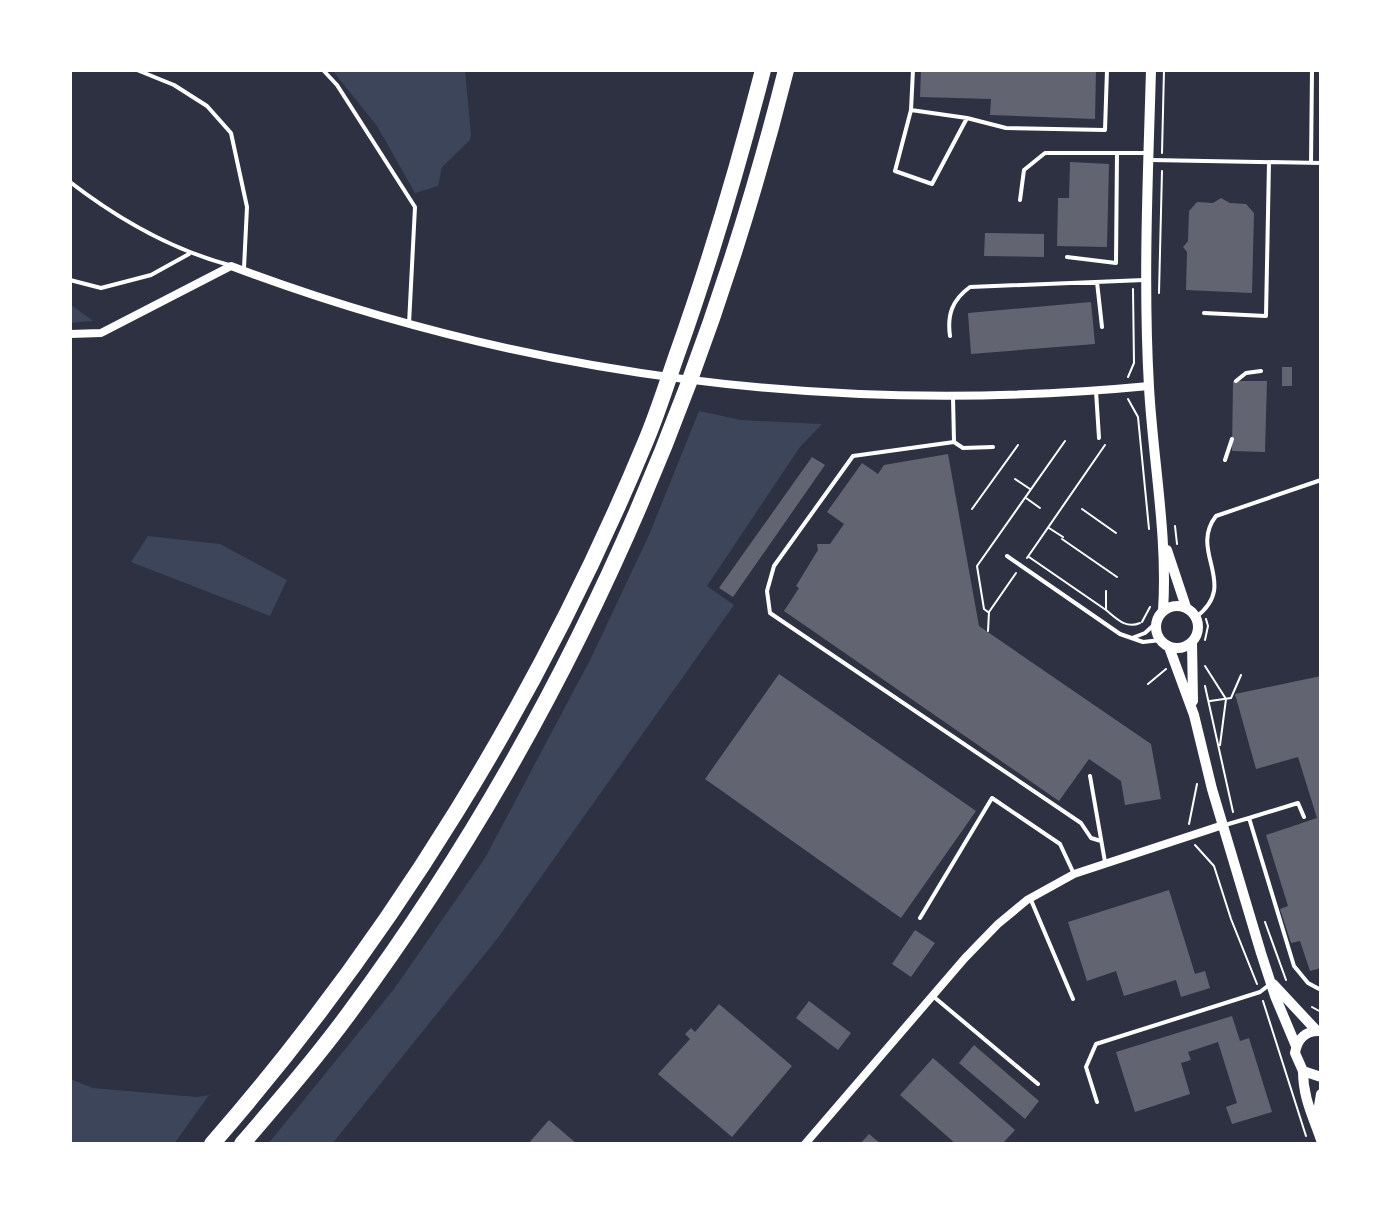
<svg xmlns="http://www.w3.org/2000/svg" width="1391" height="1214" font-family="'Space Grotesk',sans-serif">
  <rect width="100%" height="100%" fill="#2d3142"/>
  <path fill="#3c4559" d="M332,70H465L471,135L470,140L442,167L438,186L415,193L377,126Z
    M70,304L93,321L70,323Z
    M699,411L741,420L822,424L800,447L707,586L734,605L497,939L332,1144H268L394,989L485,858L590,660L649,535Z
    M148,536L220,544L287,580L270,616L131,562Z
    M70,1079L93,1088L197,1097L209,1095L174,1144H70Z"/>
  <path fill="#626471" d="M921,70H1096L1095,119L990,115L991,99L920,97Z
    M1070,162L1109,164L1107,247L1057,246L1058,198H1069Z
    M1221,198L1230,203L1246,204L1254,213L1252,293L1186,290L1187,252L1183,247L1188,241L1189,211L1197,202L1213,203Z
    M985,233L1044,234V257L984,256Z
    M1091,302L1095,344L971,354L968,313Z
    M1282,367H1292V386H1282Z
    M1233,381H1267L1265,452L1232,451Z
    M948,454L979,626L1151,744L1161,799L1125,805L1121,781L1089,759L1059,801L784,611L799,588L796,586L818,550L817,544H830L844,524L827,512L862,463L878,474L884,465Z
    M812,457L825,465L733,597L719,588Z
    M779,674L976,811L901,918L705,779Z
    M1321,676V968L1310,971L1300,941L1291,943L1280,909L1288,906L1266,835L1317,818L1298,757L1256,769L1235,694Z
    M1169,890L1195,974L1205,971L1210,988L1181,997L1176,980L1124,996L1116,971L1087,981L1068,922Z
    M915,930L935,943L911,977L892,964Z
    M809,1001L851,1033L838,1050L796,1018Z
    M719,1004L792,1066L732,1137L658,1074L690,1039L685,1034L691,1028L695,1032Z
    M1232,1016L1240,1041L1249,1038L1272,1112L1232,1124L1226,1107L1237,1103L1218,1042L1188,1052L1191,1060L1181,1063L1190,1094L1135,1112L1116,1052Z
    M974,1045L1039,1101L1025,1119L959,1063Z
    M933,1058L1015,1130L1002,1144H956L900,1095Z
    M549,1120L577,1144H528Z
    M869,1134L881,1144H860Z"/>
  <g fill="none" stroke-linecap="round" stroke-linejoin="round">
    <path stroke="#fff" stroke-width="2" d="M1162,153L1164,70
      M1159,293L1162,171
      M1128,377L1134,363L1133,289
      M1128,399L1138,417L1149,529
      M1015,479L1030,489
      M1026,498L1040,508
      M972,509L1018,445
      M1082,509L1116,533
      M1175,526L1177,544
      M1049,528L1063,537
      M1062,539L1117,577
      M1029,557L1106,610
      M1027,558L1105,445
      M1106,591V610C1117,619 1126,629 1140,623
      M988,612L984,609L977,566L1065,441
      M1142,622L1150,607
      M988,631L989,612L1016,573
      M1205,640L1208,626L1206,619
      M1205,666L1226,699L1220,745
      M1148,684L1166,669
      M1205,686L1233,812
      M1210,701L1231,698L1241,675
      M1189,824L1197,784
      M1195,845L1214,866L1231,919L1257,984
      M1265,922L1286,980
      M1263,1001L1306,1136
      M1312,1007L1321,1012"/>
    <path stroke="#fff" stroke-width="4" d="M137,70L174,85L207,106L231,133L247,207L244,268
      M323,70L337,85L415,207L409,324
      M911,110L967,118L932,184L895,171L911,110L913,70
      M967,118L1006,128L1105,130L1107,70
      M1151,160L1321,163
      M1311,163L1312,70
      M70,182C118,219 170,249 229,265
      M1020,200L1024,170L1045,153H1146
      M1067,257L1116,263L1117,153
      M70,280L101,288L151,275L189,254
      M1097,282L1102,327
      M1204,313L1266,316L1269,162
      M950,336C947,315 952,300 970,287L1144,280
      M1236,381L1246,373L1261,371
      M1096,391L1099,438
      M953,397L954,442L963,448L993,447
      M954,442L853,456L774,566L767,591L770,613L1081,823L1091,838L1101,841
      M1225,460L1232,439
      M1007,556L1120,634L1143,642L1161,640
      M1196,617C1240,584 1188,552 1216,516L1321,480
      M1132,638L1145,633L1156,623
      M1090,776L1105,862
      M1249,818L1298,803L1304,817
      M1225,825L1249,818L1294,966L1308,983L1321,990
      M1031,900L1073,999
      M920,918L992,798L1060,844L1074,874
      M934,997L1038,1084
      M1097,1102L1086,1067L1096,1044L1260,992L1269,985"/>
    <path stroke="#fff" stroke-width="8" d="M70,334L101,333L231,266C525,377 836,416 1149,386
      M805,1144L965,958L998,924L1027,900L1074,874L1223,825"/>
    <path stroke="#fff" stroke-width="10" d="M1151,70C1148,175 1143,281 1149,387C1153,461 1168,536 1163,611
      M1167,550L1186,607
      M1156 627a21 21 0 1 1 42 0a21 21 0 1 1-42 0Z
      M1192,642L1193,701
      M1169,647L1194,715L1212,789L1261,953L1275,996L1296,1046
      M1273,984L1316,1030
      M1321,1031C1306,1030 1297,1039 1295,1053L1303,1071L1321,1077
      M1303,1071C1303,1098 1313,1116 1321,1140
      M1316,1124L1321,1094"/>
    <path stroke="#fff" stroke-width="16" d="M212,1144C392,938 540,696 645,443C657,415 666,386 676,357C710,262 738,167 763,70
      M242,1144C279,1101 317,1057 350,1012C560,728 700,411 786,70"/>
  </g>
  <rect width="1391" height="1214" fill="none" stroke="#ffffff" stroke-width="144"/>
</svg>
